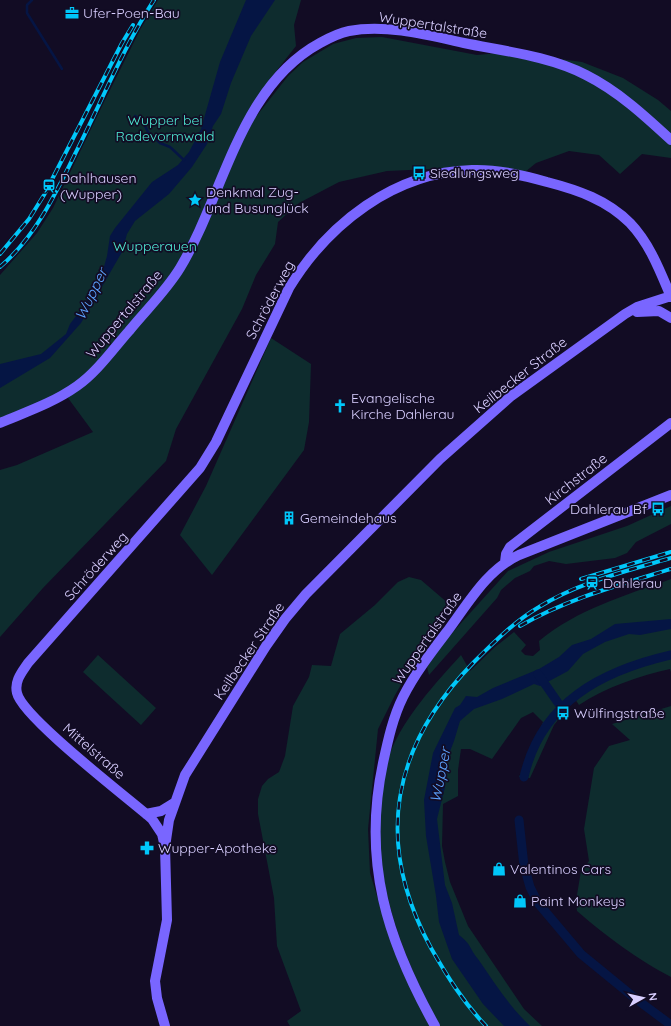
<svg xmlns="http://www.w3.org/2000/svg" width="671" height="1026" font-family="Quicksand,sans-serif">
  <rect width="100%" height="100%" fill="#120c24"/>
  <path fill="#0e2c2e" d="M158,0H301L294,25L296,46L270,79L257,102L178,268L92,373L64,392L0,420V275L37,233L53,208L104,102L141,28Z
    M382,37L477,55L508,52L582,62L623,78L658,100L671,111V158L642,154L620,174L599,155L569,151L536,163L525,172L442,171L431,169L387,171L339,182L299,203L278,222L275,244L256,275L242,309L176,429L166,461L43,588L0,637V470L17,465L93,432L68,398L168,287L251,123L288,76L303,62L333,44L356,38Z
    M271,338L311,364L309,422L304,450L212,575L180,535L206,486Z
    M671,506V524L636,542L627,553L615,558L566,564L549,561L534,566L530,571L515,578L501,590L497,598L429,675L427,667L444,642L508,571L549,552L627,526Z
    M409,577L421,580L449,604L395,695L378,729L368,829L370,873L392,945L420,1006L431,1026H290L287,1021L301,1011L277,946L274,898L258,814V799L262,786L268,779L279,772L285,756L293,706L309,677L312,665L331,666L340,634L375,605L398,582Z
    M671,579V672L670,669C639,676 606,687 579,705L575,699L554,725L530,778L519,777L543,722L533,712L521,718L492,759L470,749H461L458,770V796L443,804L442,846L445,862L450,882L468,926L524,1009L542,1026H440C401,955 369,871 382,789C384,777 386,764 390,753C405,716 434,685 461,655L470,671L495,647L514,632L526,645L521,651L525,655L533,656L540,650L539,641C578,609 624,596 671,579Z
    M98,655L156,708L141,725L83,672Z
    M671,706V977C640,961 603,934 577,911L576,901L581,871L589,861L584,829L594,768L609,746L630,740L612,724Z"/>
  <path fill="#051544" d="M246,0H275L251,36L231,83L221,114L213,126L207,144L192,167L169,194L135,221L127,234L122,252L81,323L50,358L0,388V364L41,354L66,334L70,324L83,307L103,270L107,256L110,236L115,228L152,182L178,165L189,152L201,129L220,62Z
    M671,619V629L640,635L629,634L605,642L583,654L568,671L540,686L534,684L502,699L474,709L460,721L454,741L444,767L445,787L437,819L445,885L452,903L459,935C472,945 469,948 478,959C494,982 509,1006 530,1026H504L483,1004L452,959L439,922L436,896L426,836L424,800L433,753L455,708L460,705L466,696L477,697L493,688L539,669L559,657L572,645L591,639L615,624Z"/>
  <g fill="none" stroke-linecap="round" stroke-linejoin="round">
    <path stroke="#051544" stroke-width="2.5" d="M32,0L27,5V13L62,69
      M135,116L144,124L148,132L160,143L170,147L184,160"/>
    <path stroke="#051544" stroke-width="9" d="M538,674L561,707
      M524,777C541,702 602,671 671,655
      M519,820L524,866L530,887L538,903L581,954L636,999L671,1025"/>
    <path stroke="#7966ff" stroke-width="10" d="M637,312L659,311L671,318
      M0,423C26,412 53,403 77,386C97,372 113,349 129,331C146,310 166,291 180,268C224,195 239,87 320,43C329,38 339,33 349,31C386,24 428,35 464,43C503,51 550,56 586,75C618,91 645,116 671,140
      M505,562L506,554L510,547L671,423
      M146,814L161,811L174,803
      M165,847L162,834L152,819C128,798 22,717 17,693C14,681 22,672 28,663L200,468L216,442L289,288C328,224 394,172 472,170C498,169 523,175 547,182C578,190 607,200 630,223C650,244 660,271 671,297
      M165,1026L157,998L155,981L167,920L165,847L169,820L185,775L266,646L285,619L306,594L440,459L510,397L625,314L637,307L671,296
      M435,1026C387,940 362,862 383,763C388,740 393,717 403,697C415,673 433,650 449,629C469,602 487,570 519,555L671,495"/>
    <g stroke="#00c7fa" stroke-width="4">
      <path id="rail" d="M0,254L29,219L44,195L122,43L133,25
        M0,267C35,237 55,195 75,154C101,103 123,48 154,0
        M581,579L671,552
        M520,626C567,599 619,585 671,569
        M486,1026C463,1002 447,976 431,948C374,843 391,747 474,662C494,642 515,621 539,607C579,582 627,571 671,558"/>
    </g>
    <use href="#rail" stroke="#120c24" stroke-width="2.5" stroke-dasharray="8" stroke-linecap="butt"/>
  </g>
  <defs>
    <g id="office-bare" transform="scale(1.08)"><path d="M-6-3h4V-5.5h4V-3h4V5H-6ZM-1-4.5V-3h2v-1.5ZM-6 0V1H6V0Z" fill="#00c7fa" stroke="#120c24" stroke-width="2.5" paint-order="stroke"/></g>
    <g id="bus-bare" transform="scale(1.08)"><path d="M-5-6H5V4H4V6H2V4H-2V6H-4V4H-5ZM-3.5-4V0h7V-4ZM-3.5 1.2v1.5H-2V1.2ZM2 1.2v1.5H3.5V1.2Z" fill="#00c7fa" stroke="#120c24" stroke-width="2.5" paint-order="stroke"/></g>
    <g id="station-bare" transform="scale(1.08)"><path d="M-3-6H3Q5-6 5-4V2Q5 4 3 4L4.5 6H3L1.5 4h-3L-3 6H-4.5L-3 4Q-5 4-5 2V-4Q-5-6-3-6ZM-3.5-4v3h7v-3ZM-3.5 1v1.5H-2V1ZM2 1v1.5H3.5V1Z" fill="#00c7fa" stroke="#120c24" stroke-width="2.5" paint-order="stroke"/></g>
    <g id="sight-bare" transform="scale(1.08)"><path d="M0-6L1.8-2.2L6-1.7L2.9 1.2L3.7 5.4L0 3.3L-3.7 5.4L-2.9 1.2L-6-1.7L-1.8-2.2Z" fill="#00c7fa" stroke="#120c24" stroke-width="2.5" paint-order="stroke"/></g>
    <g id="church-bare" transform="scale(1.08)"><path d="M-1.2-6h2.4v3.5h3.3v2.4h-3.3V6h-2.4V-.1h-3.3v-2.4h3.3Z" fill="#00c7fa" stroke="#120c24" stroke-width="2.5" paint-order="stroke"/></g>
    <g id="building-bare" transform="scale(1.08)"><path d="M-4-6H4V6H1V3H-1V6H-4ZM-2.5-4.3h1.7v1.8h-1.7ZM.8-4.3h1.7v1.8H.8ZM-2.5-1h1.7V.8h-1.7ZM.8-1h1.7V.8H.8Z" fill="#00c7fa" stroke="#120c24" stroke-width="2.5" paint-order="stroke"/></g>
    <g id="pharmacy-bare" transform="scale(1.08)"><path d="M-2-6h4v4h4v4h-4v4h-4v-4h-4v-4h4Z" fill="#00c7fa" stroke="#120c24" stroke-width="2.5" paint-order="stroke"/></g>
    <g id="shop-bare" transform="scale(1.08)"><path d="M-5-2.5h2.3a2.7 3.5 0 0 1 5.4 0H5L5.5 6h-11ZM-1.5-2.5h3a1.5 2.3 0 0 0-3 0Z" fill="#00c7fa" stroke="#120c24" stroke-width="2.5" paint-order="stroke"/></g>
  </defs>
  <g fill-rule="evenodd">
    <use href="#office-bare" x="72" y="13"/>
    <use href="#bus-bare" x="419" y="173"/>
    <use href="#station-bare" x="49" y="186"/>
    <use href="#sight-bare" x="195" y="200"/>
    <use href="#church-bare" x="340" y="406"/>
    <use href="#bus-bare" x="658" y="509"/>
    <use href="#building-bare" x="289" y="518"/>
    <use href="#station-bare" x="592" y="583"/>
    <use href="#bus-bare" x="563" y="713"/>
    <use href="#pharmacy-bare" x="147" y="848"/>
    <use href="#shop-bare" x="499" y="869"/>
    <use href="#shop-bare" x="520" y="901"/>
  </g>
  <g text-anchor="middle" dominant-baseline="central" stroke-width="3.5" stroke-linejoin="round" paint-order="stroke">
    <g font-size="14" fill="#d9cfff" stroke="#120c24" text-anchor="start">
      <text x="83" y="13">Ufer-Poen-Bau</text>
      <text x="430" y="173">Siedlungsweg</text>
      <text x="60" y="178">Dahlhausen<tspan x="60" dy="16">(Wupper)</tspan></text>
      <text x="206" y="192">Denkmal Zug-<tspan x="206" dy="16">und Busunglück</tspan></text>
      <text x="351" y="398">Evangelische<tspan x="351" dy="16">Kirche Dahlerau</tspan></text>
      <text x="647" y="509" text-anchor="end">Dahlerau Bf</text>
      <text x="300" y="518">Gemeindehaus</text>
      <text x="603" y="583">Dahlerau</text>
      <text x="574" y="713">Wülfingstraße</text>
      <text x="158" y="848">Wupper-Apotheke</text>
      <text x="510" y="869">Valentinos Cars</text>
      <text x="531" y="901">Paint Monkeys</text>
    </g>
    <g font-size="14" fill="#d9cfff" stroke="#120c24">
      <text transform="translate(433 25) rotate(9)">Wuppertalstraße</text>
      <text transform="translate(270 300) rotate(-62)">Schröderweg</text>
      <text transform="translate(124 314) rotate(-50)">Wuppertalstraße</text>
      <text transform="translate(520 375) rotate(-38)">Keilbecker Straße</text>
      <text transform="translate(576 479) rotate(-38)">Kirchstraße</text>
      <text transform="translate(96 566) rotate(-48)">Schröderweg</text>
      <text transform="translate(427 638) rotate(-55)">Wuppertalstraße</text>
      <text transform="translate(249 651) rotate(-56)">Keilbecker Straße</text>
      <text transform="translate(94 751) rotate(41)">Mittelstraße</text>
    </g>
    <g font-size="14" fill="#4febd4" stroke="#120c24">
      <text x="165" y="120">Wupper bei<tspan x="165" dy="16">Radevormwald</tspan></text>
      <text x="155" y="246">Wupperauen</text>
    </g>
    <g font-size="15" font-style="italic" fill="#5da3ff" stroke="#120c24">
      <text transform="translate(91 294) rotate(-64)">Wupper</text>
      <text transform="translate(440 775) rotate(-79)">Wupper</text>
    </g>
  </g>
  <g transform="translate(643 998) rotate(82)" stroke="#120c24" stroke-width="3" paint-order="stroke">
  <path d="M0-3L7 15L0 10L-7 15Z" fill="#d9cfff"/>
  <text y="-6" font-size="11" font-weight="bold" text-anchor="middle" fill="#d9cfff">N</text>
  </g>
</svg>
